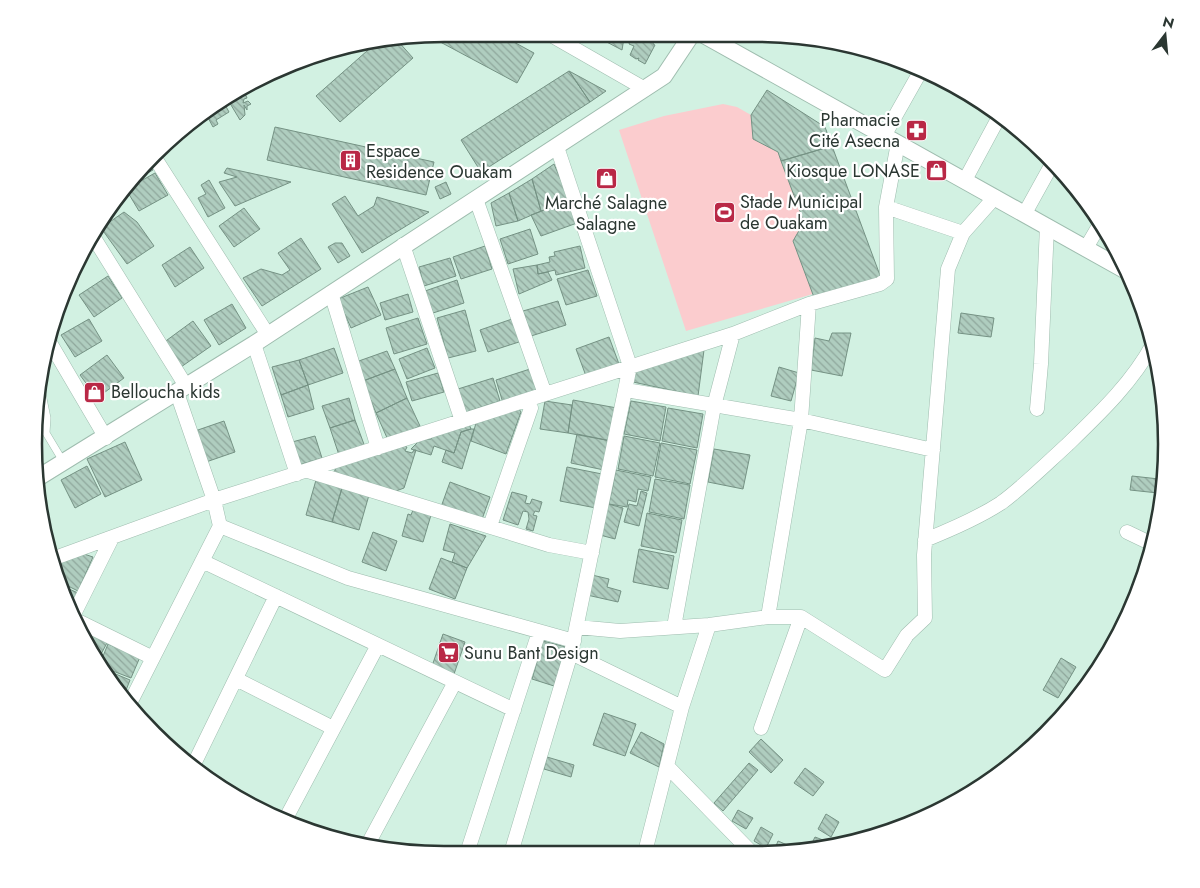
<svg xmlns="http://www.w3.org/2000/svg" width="1200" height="888" font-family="Jost,sans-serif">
<defs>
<pattern id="building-back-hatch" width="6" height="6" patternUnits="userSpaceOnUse" patternTransform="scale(1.25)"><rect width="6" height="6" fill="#afcdbf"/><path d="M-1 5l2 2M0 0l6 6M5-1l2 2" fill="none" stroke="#8fa79c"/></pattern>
</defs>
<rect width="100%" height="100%" fill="#d2f1e2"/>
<path fill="#fbccce" d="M723 104 737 107 751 115 753 139 778 152 804 222 793 241 813 294 686 331 619 130 664 116Z"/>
<path fill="url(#building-back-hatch)" stroke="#759284" d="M444 34H499L534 53 517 83 429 36Z
M601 34H619L624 38 622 50 599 38Z
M632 34 638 37V34H656L653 44 655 45 645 64 638 60 639 58 636 59 630 55 634 46 629 44Z
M397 40 413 58 340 122 316 96 376 43Z
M569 71 590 102 481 172 461 140Z
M569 71 606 91 590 102Z
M767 90 825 127 832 146 781 161 778 152 753 139 751 115Z
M244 91 247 98 244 99 243 103 248 101 251 104 247 106V110L244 105 245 115 240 120 228 100 236 95V92Z
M223 101 229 112 216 120 218 124 213 127 206 114Z
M275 127 434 162 426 195 267 160Z
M832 146 881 278 815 300 793 241 804 222 781 161Z
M148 162 153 170 135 180Z
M554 164 570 201 541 211 532 179Z
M227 168 291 182 235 206 219 182 237 177 224 173Z
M155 173 168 195 139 211 127 191 130 187Z
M532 179 541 211 518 221 509 193Z
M209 180 225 208 208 217 198 198 206 194 201 185Z
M446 182 451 194 440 199 435 187Z
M509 193 518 221 496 226 491 203Z
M345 196 358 216 374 206 377 197 429 212 362 253 332 204Z
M570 201 577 223 541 236 531 215Z
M244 208 260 229 234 247 219 226Z
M124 212 137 222 154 246 127 264 101 228Z
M530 229 538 254 508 264 500 239Z
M301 238 321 269 262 306 243 278 261 269 282 275 290 270 278 253Z
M335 243H342L350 256 338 263 328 247Z
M485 246 492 269 461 279 453 257Z
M580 246 585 268 556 275 555 270 538 274 537 265 550 262 549 257 555 256 554 252Z
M190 247 204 268 175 287 162 265Z
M450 258 456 276 424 286 419 267Z
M537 265 538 274 548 272 552 280 519 294 513 269Z
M588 270 597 296 566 305 557 279Z
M108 276 122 298 94 317 79 295Z
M457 280 464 303 433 313 425 291Z
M368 287 381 315 351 328 338 299Z
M408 294 413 312 385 320 380 303Z
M558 301 566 325 531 336 523 311Z
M232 304 246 328 219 345 204 320Z
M465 310 476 351 448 358 437 318Z
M961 313 994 318 991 337 958 333Z
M418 318 427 344 394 354 386 328Z
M515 318 522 341 488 352 480 330Z
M89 319 102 341 75 357 61 335Z
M193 321 211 346 181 367 163 343Z
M832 333H851L842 376 811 370 815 338 829 341Z
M609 337 619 364 586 376 576 349Z
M334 348 343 373 308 385 299 360Z
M427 348 435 368 407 379 399 359Z
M704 350 698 396 633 382 636 370Z
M387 351 395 369 363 381 356 362Z
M107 355 124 378 97 398 80 375Z
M299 360 308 385 281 395 272 367Z
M779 367 799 373 791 401 771 396Z
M395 369 407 398 376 413 363 381Z
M530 369 537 392 503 403 496 380Z
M438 373 444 392 412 401 406 382Z
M493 378 500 401 466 412 458 389Z
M308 385 314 409 288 417 281 395Z
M349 398 355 420 330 428 322 406Z
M407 398 420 426 388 440 376 413Z
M573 400 617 408 611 441 568 433Z
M545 401 572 405 568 433 540 429Z
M631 401 666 407 660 441 624 434Z
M668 408 703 414 697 448 662 441Z
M519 409 521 412 506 454 471 441 476 423Z
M355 420 365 447 339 455 330 428Z
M224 421 235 452 206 462 195 431Z
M469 424 471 429 461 432 454 453 434 446 431 455 411 449 420 440 431 439 434 435Z
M471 429H474L462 469 442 462 446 450 454 453 461 432Z
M577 434 611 441 604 470 571 463Z
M315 436 322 458 299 465 292 442Z
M624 436 660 443 653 476 618 469Z
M125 442 142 480 105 497 87 459Z
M661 443 697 450 690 484 655 477Z
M401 445 407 447 405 451 412 453 414 450H416L404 488 396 491 334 473 336 467Z
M714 449 750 455 743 489 708 482Z
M87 466 101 494 75 508 61 480Z
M567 467 602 474 596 508 560 501Z
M616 470 651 477 648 491 638 489 636 502 628 500 627 507 609 504Z
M1132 476 1159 479 1158 493 1130 490Z
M655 479 690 485 684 519 649 512Z
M316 480 342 488 332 522 306 515Z
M450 482 490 497 481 522 441 507Z
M342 488 369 495 359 530 332 522Z
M641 491 647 493 639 526 624 522 629 504 637 506Z
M512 492 527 496 525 503 530 504 532 499 542 502 539 512 535 511 533 515 537 516 533 531 526 529 529 519 528 512 523 511 518 525 503 520Z
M608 504 623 508 615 539 600 535Z
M413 510 431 515 423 542 402 536 408 514 411 515Z
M647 513 682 520 676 553 641 546Z
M450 524 486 536 467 568 452 562 455 553 443 550Z
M373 532 397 541 386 571 362 562Z
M639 549 674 556 668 589 633 582Z
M84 554 93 557 78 591 58 581 53 564Z
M441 558 467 568 455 599 429 589Z
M592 575 609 579 607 587 621 591 618 602 587 595Z
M60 585 78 593 72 607Z
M84 629 108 641 99 658Z
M443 634 465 642 453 677 431 669Z
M543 641 566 647 554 686 532 679Z
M108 644 140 657 131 678 105 668 101 661Z
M1061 658 1076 667 1058 698 1043 690Z
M106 670 130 680 123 698 118 694Z
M604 713 636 724 625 756 593 745Z
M641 732 664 744 659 767 630 753Z
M761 739 783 760 771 773 749 752Z
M547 757 574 765 571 777 544 769Z
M749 763 758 770 723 811 714 803Z
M805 768 824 782 813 796 794 783Z
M738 810 753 818 746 829 732 821Z
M826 814 839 822 831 837 818 829Z
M761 827 773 834 766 848 754 841Z
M815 837 823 840 819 848 808 851Z
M778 841 792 847 791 851H774Z"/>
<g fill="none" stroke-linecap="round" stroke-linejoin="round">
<defs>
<path id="service" d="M40 384 47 418 46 433 64 463"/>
<path id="minor" d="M549 34 645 89
M884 136 919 74
M153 155 268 335
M965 180 999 117
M476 199 545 394
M886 207 963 233
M1025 213 1051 166
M94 238 186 386
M403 245 462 421
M1086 248 1100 224
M331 293 378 448
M49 341 106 438
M254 344 297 474
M626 390 801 420 933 450
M1037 409 1041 364 1047 226
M308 471 549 545 592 553
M220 526 348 578 574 641
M490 526 531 408 527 400
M1127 532 1152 544
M925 540C950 530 978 518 1001 503 1024 486 1045 465 1067 445 1099 414 1132 383 1153 344
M52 559 214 500 733 334 809 304 880 284 887 279 886 207 898 143
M202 561 514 710
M75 612 112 538
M768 617 801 420 809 304
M80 622 153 658
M577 627 620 631 709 625 768 617H801L885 670 907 635 925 618 924 555 948 269 963 233 995 197
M674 627 714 406 733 334
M571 653 682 707
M236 679 333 728
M129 705 220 526 214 500 177 393
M761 728 801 617
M193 766 276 596
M668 767 750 851
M238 798 246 802
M285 820 378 645
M368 844 455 682
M645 852 682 707 709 625
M467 853 539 632
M511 853 571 653 630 366 557 147"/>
<path id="tertiary" d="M702 34 1128 272
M36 479 254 344 664 76 692 34"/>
</defs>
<use href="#service" stroke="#9fbdaf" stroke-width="8"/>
<use href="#minor" stroke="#9fbdaf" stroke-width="15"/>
<use href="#tertiary" stroke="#9fbdaf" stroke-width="18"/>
<use href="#service" stroke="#fff" stroke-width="7"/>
<use href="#minor" stroke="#fff" stroke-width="14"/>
<use href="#tertiary" stroke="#fff" stroke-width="16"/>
</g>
<defs>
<symbol id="pharmacy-square" viewBox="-11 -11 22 22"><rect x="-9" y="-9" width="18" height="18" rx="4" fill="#b92846" stroke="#fff"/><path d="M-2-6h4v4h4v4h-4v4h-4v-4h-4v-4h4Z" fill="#fff"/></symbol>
<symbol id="building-square" viewBox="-11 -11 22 22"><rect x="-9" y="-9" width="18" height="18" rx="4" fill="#b92846" stroke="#fff"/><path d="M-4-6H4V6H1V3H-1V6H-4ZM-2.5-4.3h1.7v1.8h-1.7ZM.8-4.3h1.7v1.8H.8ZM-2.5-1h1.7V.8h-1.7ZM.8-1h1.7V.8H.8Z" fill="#fff"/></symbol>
<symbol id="shop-square" viewBox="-11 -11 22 22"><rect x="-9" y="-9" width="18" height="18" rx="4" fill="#b92846" stroke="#fff"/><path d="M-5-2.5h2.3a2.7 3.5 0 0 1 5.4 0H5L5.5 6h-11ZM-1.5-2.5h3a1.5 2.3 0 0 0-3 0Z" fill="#fff"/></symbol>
<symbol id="stadium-square" viewBox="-11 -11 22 22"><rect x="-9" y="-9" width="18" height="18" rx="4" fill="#b92846" stroke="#fff"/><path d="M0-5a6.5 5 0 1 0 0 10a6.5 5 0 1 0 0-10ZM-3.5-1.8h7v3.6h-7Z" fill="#fff"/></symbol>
<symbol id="supermarket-square" viewBox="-11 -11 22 22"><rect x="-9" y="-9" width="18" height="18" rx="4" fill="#b92846" stroke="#fff"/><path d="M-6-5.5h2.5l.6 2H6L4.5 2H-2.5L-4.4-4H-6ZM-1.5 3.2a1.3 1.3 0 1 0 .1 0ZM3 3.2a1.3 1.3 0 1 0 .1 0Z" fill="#fff"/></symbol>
</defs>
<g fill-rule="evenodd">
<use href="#pharmacy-square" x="904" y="118" width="25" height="25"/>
<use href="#building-square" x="338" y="148" width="25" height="25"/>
<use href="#shop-square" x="924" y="158" width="25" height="25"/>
<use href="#shop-square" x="594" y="166" width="25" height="25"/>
<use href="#stadium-square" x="712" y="200" width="25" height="25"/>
<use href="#shop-square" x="82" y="380" width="25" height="25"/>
<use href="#supermarket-square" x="436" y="640" width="25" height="25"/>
</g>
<g text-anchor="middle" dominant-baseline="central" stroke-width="4.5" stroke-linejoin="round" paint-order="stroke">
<g font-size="18" fill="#2b3732" stroke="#fff" text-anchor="start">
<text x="900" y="120" text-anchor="end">Pharmacie<tspan x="900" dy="21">Cité Asecna</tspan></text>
<text x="366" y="151">Espace<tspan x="366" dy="21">Residence Ouakam</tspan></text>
<text x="920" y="171" text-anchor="end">Kiosque LONASE</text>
<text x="740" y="202">Stade Municipal<tspan x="740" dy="21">de Ouakam</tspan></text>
<text x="606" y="203" text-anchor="middle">Marché Salagne<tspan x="606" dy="21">Salagne</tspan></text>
<text x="111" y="392">Belloucha kids</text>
<text x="464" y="653">Sunu Bant Design</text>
</g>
</g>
<path d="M0 0H1200V888H0ZM444 42H756A402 402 0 0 1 1158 444V444A402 402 0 0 1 756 846H444A402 402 0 0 1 42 444V444A402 402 0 0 1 444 42Z" fill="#fff" fill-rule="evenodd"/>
<path fill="none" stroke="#2b3732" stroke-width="2.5" d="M444 42H756A402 402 0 0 1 1158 444V444A402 402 0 0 1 756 846H444A402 402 0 0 1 42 444V444A402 402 0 0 1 444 42Z"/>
<g transform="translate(1165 35) rotate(16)" stroke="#ffffff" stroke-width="4" paint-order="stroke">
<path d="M0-4L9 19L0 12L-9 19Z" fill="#2b3732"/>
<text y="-8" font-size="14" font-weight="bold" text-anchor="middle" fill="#2b3732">N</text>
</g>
</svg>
